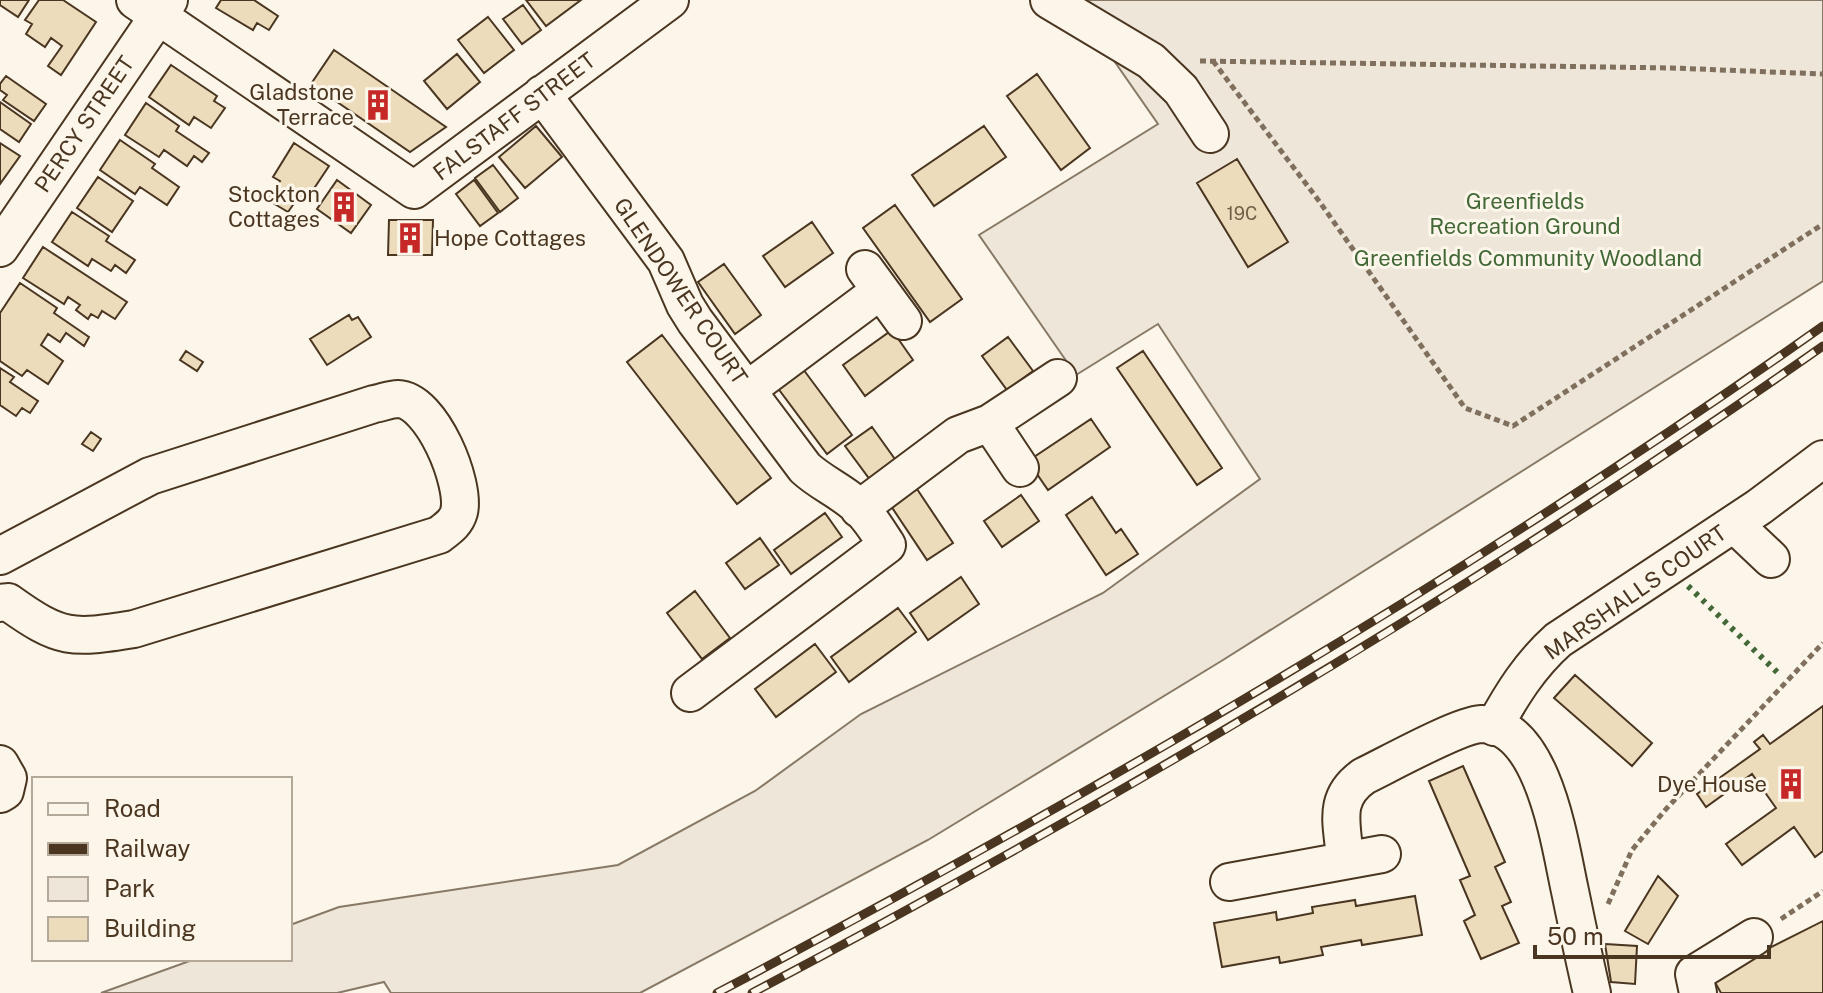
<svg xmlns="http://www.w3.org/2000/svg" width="1823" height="993" font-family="'Public Sans',sans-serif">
<rect width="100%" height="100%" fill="#fbf6e9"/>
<path fill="#ede6d9" stroke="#887966" stroke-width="2" d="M1033 0H1823V281L1223 660 928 840 640 993H391L384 982 337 993H101L195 959H290V925L339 907 618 865 755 791 861 714 1103 593 1260 479 1158 324 1076 375 979 235 1158 124 1103 45Z"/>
<path fill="#ecdcbc" stroke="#4a3520" stroke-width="2" d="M0 0H29L18 17 0 5Z
M39 0H63L96 22 61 75 48 66 62 46 51 38 45 47 26 34 32 24 25 20Z
M221 0H254L278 16 269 30 257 23 253 30 216 8Z
M526 0H581L546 26Z
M523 5 541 30 522 44 503 19Z
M488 17 514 50 484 73 458 40Z
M334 50 446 127 410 152 311 84Z
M457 54 480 82 447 109 424 81Z
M171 65 217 96 214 101 225 108 211 128 194 117 189 125 149 97Z
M1037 74 1090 148 1061 170 1007 96Z
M6 76 46 104 34 121 3 100 7 95 0 90V84Z
M0 102 31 124 19 142 0 129Z
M146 103 179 126 176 131 209 153 202 162 194 156 187 166 164 150 159 157 125 135Z
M536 126 562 157 525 188 499 157Z
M984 126 1006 157 934 206 912 175Z
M120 140 155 164 152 168 179 187 167 205 140 187 135 194 100 170Z
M0 143 20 156 0 184Z
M294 143 329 166 307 199 300 195 288 212 268 200 280 181 273 177Z
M1237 159 1288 242 1248 267 1197 183Z
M493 165 518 198 500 212 475 178Z
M98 177 133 201 112 232 77 208Z
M337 180 371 205 351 233 317 209Z
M474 180 498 213 480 226 456 194Z
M895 205 962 299 930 322 863 228Z
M72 212 109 236 106 241 135 260 126 273 115 265 111 271 92 259 88 266 52 242Z
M389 220H433L432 255H388Z
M812 222 833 253 785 287 763 256Z
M43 247 127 302 115 319 102 311 98 318 91 314 88 319 76 310 80 305 68 297 64 304 23 278Z
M724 264 761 315 735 334 698 282Z
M20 283 57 308 54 313 89 337 84 346 66 333 60 342 48 334 41 345 63 361 48 384 27 370 22 376 0 361V313Z
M349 315 352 320 358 317 371 337 327 365 310 339Z
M892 330 913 360 865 396 843 365Z
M662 335 771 478 737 504 627 362Z
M1008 337 1033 371 1007 390 982 356Z
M186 351 203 362 197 371 180 360Z
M1143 351 1222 468 1197 485 1117 368Z
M0 368 14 377 10 382 38 401 30 413 22 408 16 416 0 405Z
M803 369 852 435 827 454 777 387Z
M1091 419 1110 447 1048 490 1028 461Z
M872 427 897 462 871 481 845 446Z
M91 432 101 439 93 451 82 444Z
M917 489 953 543 927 560 891 506Z
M1021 495 1039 521 1002 547 984 521Z
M1092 497 1116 533 1121 529 1138 554 1106 575 1066 515Z
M825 513 842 537 791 574 774 550Z
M760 538 779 565 745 589 726 563Z
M961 577 979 604 928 640 910 613Z
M695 591 730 638 702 659 667 613Z
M898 608 916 632 849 682 831 657Z
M815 644 836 672 776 717 755 689Z
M1575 675 1652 743 1632 766 1554 698Z
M1823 706V851L1815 857 1794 827 1742 865 1726 844 1776 808 1752 774 1706 807 1697 794 1760 749 1754 742 1763 735 1770 744Z
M1463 766 1505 862 1495 867 1511 902 1502 906 1519 943 1481 959 1464 921 1475 915 1460 880 1470 876 1429 781Z
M1658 876 1678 896 1648 944 1625 931Z
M1415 896 1422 935 1362 945 1361 940 1321 947 1323 955 1280 963 1279 957 1222 967 1214 923 1276 912 1277 920 1313 913 1312 907 1355 900 1356 906Z
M1823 921V993H1721L1712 977Z
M1605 944 1637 946 1635 984 1611 982Z"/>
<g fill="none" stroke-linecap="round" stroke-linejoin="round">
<defs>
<path id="minor" d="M135 0 414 190 670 0
M1049 0 1151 61 1181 90 1210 134
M542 94 666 261 685 305 695 321 805 468C820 482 839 490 854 503 868 514 877 530 887 545L690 693
M0 248 169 0
M865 269 903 321
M747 390 880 291
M990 423 1020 468
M859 509 958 435 990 423 1058 378
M1734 524 1771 559
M0 556 150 476 374 404C381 403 390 399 398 399 432 400 466 484 459 512 456 523 448 528 439 535L134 629C71 639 61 640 8 602L0 603
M1494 727C1512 694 1530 665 1558 640L1759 507 1823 459
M0 764 8 778 5 791 0 794
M1345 860C1343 825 1331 799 1364 776 1387 765 1459 725 1481 724 1544 723 1560 846 1570 891 1577 925 1584 959 1592 993
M1229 882 1382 854
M1698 993 1694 974 1754 937"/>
</defs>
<use href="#minor" stroke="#4a3520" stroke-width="40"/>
<path stroke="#7f6f5c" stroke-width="5" stroke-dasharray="6 4" stroke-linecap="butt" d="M1200 61 1672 68 1823 74
M1213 61 1319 201 1465 408 1513 426 1823 224
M1608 904 1632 850 1666 809 1823 643
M1781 919 1823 891"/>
<use href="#minor" stroke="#fbf6e9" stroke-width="36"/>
<defs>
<path id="rail" d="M717 993C1099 791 1470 575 1823 326
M752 993C1121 798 1481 586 1823 346"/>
</defs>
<use href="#rail" stroke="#4a3520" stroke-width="9"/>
<use href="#rail" stroke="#fbf6e9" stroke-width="6" stroke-dasharray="18" stroke-linecap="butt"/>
<path stroke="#436837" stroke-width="6" stroke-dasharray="4 6" stroke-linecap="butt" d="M1688 586 1780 675"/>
</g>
<defs>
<symbol id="building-bare" viewBox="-9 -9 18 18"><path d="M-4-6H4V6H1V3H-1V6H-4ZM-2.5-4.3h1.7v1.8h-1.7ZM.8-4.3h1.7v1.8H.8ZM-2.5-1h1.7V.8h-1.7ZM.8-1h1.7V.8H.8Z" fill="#c62828" stroke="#fbf6e9" stroke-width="2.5" paint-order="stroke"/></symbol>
</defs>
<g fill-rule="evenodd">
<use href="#building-bare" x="356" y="83" width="44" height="44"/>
<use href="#building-bare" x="322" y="185" width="44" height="44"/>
<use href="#building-bare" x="388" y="216" width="44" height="44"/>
<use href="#building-bare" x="1769" y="762" width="44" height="44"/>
</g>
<g text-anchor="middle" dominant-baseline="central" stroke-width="6" stroke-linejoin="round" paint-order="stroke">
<g font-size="18" fill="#725f47">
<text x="1242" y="213">19C</text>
</g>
<g font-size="22" fill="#4a3520" stroke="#fbf6e9" text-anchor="end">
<text x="354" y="92">Gladstone<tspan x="354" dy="25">Terrace</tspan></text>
<text x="320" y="194">Stockton<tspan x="320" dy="25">Cottages</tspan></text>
<text x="434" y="238" text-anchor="start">Hope Cottages</text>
<text x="1767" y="784">Dye House</text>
</g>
<g font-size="22" fill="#4a3520" stroke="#fbf6e9">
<text transform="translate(514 116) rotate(-37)">FALSTAFF STREET</text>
<text transform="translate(84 124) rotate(-56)">PERCY STREET</text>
<text transform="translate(681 291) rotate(56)">GLENDOWER COURT</text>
<text transform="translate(1635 592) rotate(-35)">MARSHALLS COURT</text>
</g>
<g font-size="22" fill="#436837" stroke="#fbf6e9">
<text x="1525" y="201">Greenfields<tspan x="1525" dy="25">Recreation Ground</tspan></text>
<text x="1528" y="258">Greenfields Community Woodland</text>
</g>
</g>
<rect x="32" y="777" width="260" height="184" fill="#fbf6e9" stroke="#b4a999" stroke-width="2"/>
<rect x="48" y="803" width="40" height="12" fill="#fbf6e9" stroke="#b4a999" stroke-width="2"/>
<text x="104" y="817" font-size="24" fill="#4a3520">Road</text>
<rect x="48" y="843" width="40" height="12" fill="#4a3520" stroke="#b4a999" stroke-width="2"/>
<text x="104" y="857" font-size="24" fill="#4a3520">Railway</text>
<rect x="48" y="877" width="40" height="24" fill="#ede6d9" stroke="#b4a999" stroke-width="2"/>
<text x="104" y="897" font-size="24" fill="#4a3520">Park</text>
<rect x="48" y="917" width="40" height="24" fill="#ecdcbc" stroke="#b4a999" stroke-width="2"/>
<text x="104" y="937" font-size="24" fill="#4a3520">Building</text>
<path d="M1535 945v12h234v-12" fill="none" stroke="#4a3520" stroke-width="4"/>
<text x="1547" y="945" font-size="24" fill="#4a3520" stroke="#fbf6e9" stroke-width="6" paint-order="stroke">50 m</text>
</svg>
